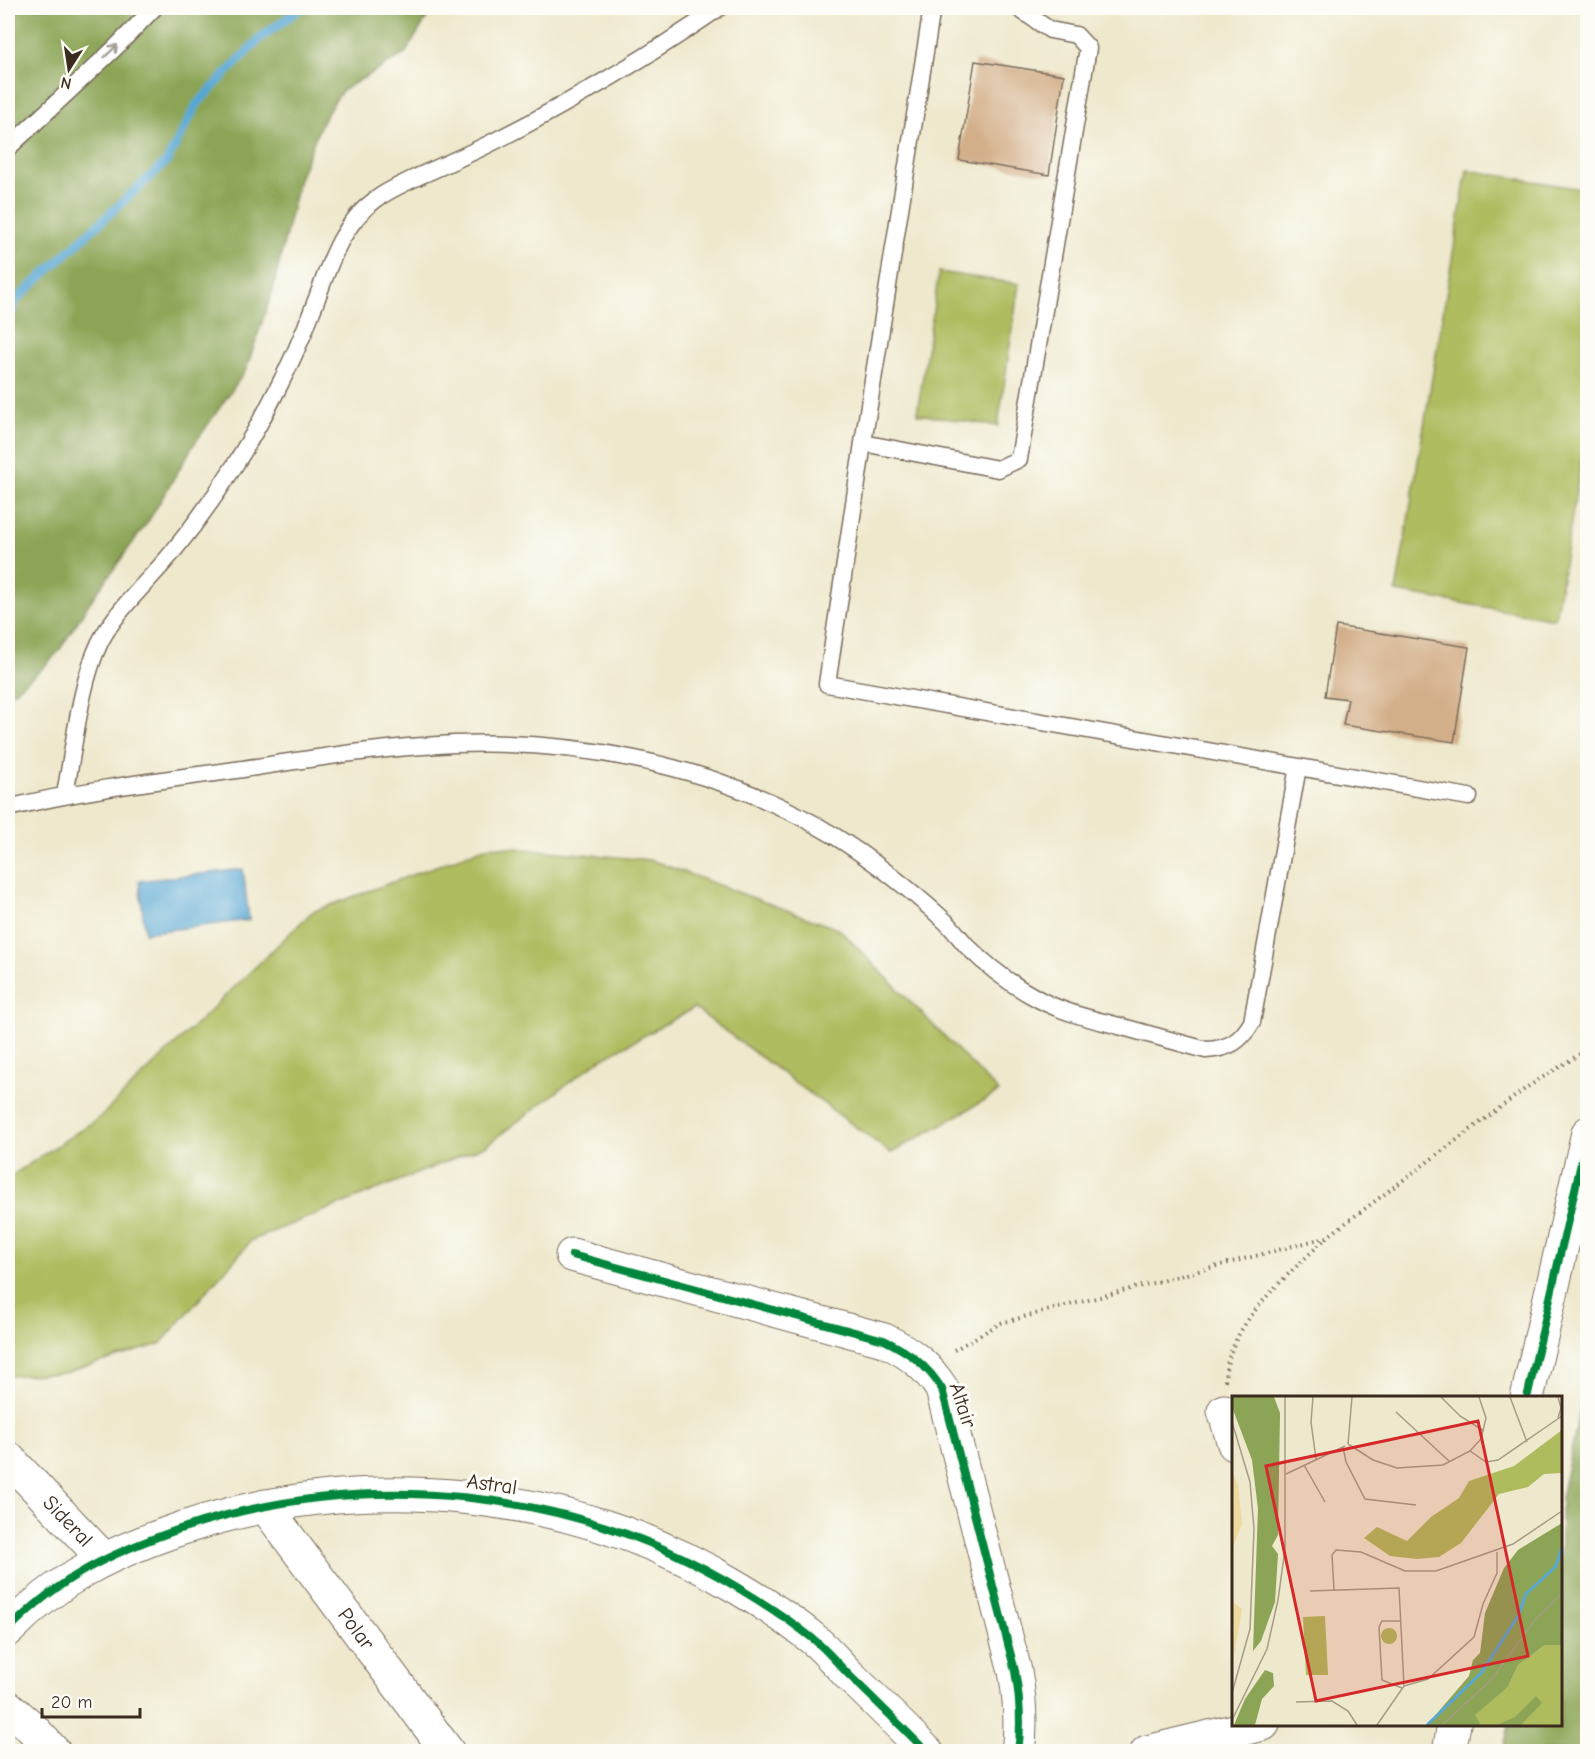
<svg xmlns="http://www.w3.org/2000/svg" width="1595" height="1759" font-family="'Comic Neue',sans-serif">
<rect width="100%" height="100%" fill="#fdfcf7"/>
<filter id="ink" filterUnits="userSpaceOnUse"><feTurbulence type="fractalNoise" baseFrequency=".0167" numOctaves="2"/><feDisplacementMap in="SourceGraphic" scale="12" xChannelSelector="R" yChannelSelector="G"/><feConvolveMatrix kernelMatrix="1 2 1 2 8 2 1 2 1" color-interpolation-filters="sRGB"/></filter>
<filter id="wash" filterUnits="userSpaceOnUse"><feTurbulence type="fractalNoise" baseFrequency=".008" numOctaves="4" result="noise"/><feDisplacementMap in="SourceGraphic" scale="24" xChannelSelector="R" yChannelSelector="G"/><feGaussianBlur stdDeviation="1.35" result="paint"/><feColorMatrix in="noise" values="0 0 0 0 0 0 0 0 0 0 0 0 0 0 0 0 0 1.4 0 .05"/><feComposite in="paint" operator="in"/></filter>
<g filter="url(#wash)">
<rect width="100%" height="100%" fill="#eee8cc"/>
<path fill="#afbc5e" stroke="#75733e" stroke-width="1.5" d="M1467 170 1587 190V426L1555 619 1396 592Z
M939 272 1019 284 998 426 917 414Z
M490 846 651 860 840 930 999 1092 891 1153 694 1008 598 1061 485 1146 252 1240 160 1344 65 1373 8 1376V1178L99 1118 312 912Z"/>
<path fill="#8ba455" stroke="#63673a" stroke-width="1.5" d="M8 8H433L405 54 343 90 334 102 320 126 299 179 273 290 246 370 193 446 149 520 90 602 59 651 42 669 8 696Z
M1587 1378V1751H1503L1509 1725 1560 1724 1561 1497Z"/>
<path fill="#59a7d3" stroke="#4a6878" stroke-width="1.5" d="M243 869 249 920 145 933 139 881Z"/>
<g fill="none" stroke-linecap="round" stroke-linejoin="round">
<path stroke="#59a7d3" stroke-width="9" d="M8 321 16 300 167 161 197 104 260 38 301 8"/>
</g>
<g id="blocks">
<path fill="#d3af89" d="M975 61 1064 75 1049 175 959 160Z
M1336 626 1469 647 1454 742 1343 725 1348 699 1325 696Z"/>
</g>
</g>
<g filter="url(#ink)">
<use href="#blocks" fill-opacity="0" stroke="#7a6c5b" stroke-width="1.5"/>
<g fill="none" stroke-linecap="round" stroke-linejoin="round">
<defs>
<path id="lane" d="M932 8 863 443 827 684 1469 797
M8 148 115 48 154 8
M863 443 998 469 1019 459 1088 48 1076 35 1050 30 1018 8
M65 794C74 748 80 683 100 642 116 610 149 581 171 554 212 504 248 448 277 390 290 365 302 338 312 311 328 271 338 227 375 200 388 190 403 184 417 177 442 166 467 155 491 143 570 103 646 58 719 8
M8 808C85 789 164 780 243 769 303 760 363 750 423 746 562 735 713 762 833 835 873 860 911 890 946 922 953 929 960 938 967 946 988 967 1013 986 1040 1000 1065 1013 1092 1019 1119 1026 1148 1034 1177 1042 1206 1050 1229 1049 1241 1041 1252 1022L1298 767"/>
<g id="street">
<path d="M572 1255 884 1340C909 1352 927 1365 942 1389L1015 1671C1020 1699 1022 1724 1018 1752"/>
<path d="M1527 1398 1588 1133"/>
<path d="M1224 1411 1234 1444"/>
<path id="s1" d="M8 1458 104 1559"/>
<path id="s2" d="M265 1506 448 1752"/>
<path d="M8 1630C60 1577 110 1553 180 1529 363 1467 574 1487 740 1589 765 1604 790 1620 812 1638 826 1649 837 1663 849 1675 875 1700 901 1726 927 1752"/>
<path d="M8 1707 28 1724 54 1752"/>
<path d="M1147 1752 1263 1724"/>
<path d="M1449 1752 1454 1724"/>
</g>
</defs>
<use href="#lane" stroke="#7a6c5b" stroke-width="19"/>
<use href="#street" stroke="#7a6c5b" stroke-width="35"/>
<path stroke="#7a6c5b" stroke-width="4" stroke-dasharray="1.5 4.5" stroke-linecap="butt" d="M954 1350 1001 1323 1327 1237 1529 1086 1588 1049
M1225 1381C1227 1323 1287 1277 1325 1239"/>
<use href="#lane" stroke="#fff" stroke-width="16"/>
<use href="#street" stroke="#fff" stroke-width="33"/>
<defs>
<path id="cycleway" d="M572 1255 884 1340C909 1352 927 1365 942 1389L1015 1671C1020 1699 1022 1724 1018 1752
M1527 1398 1588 1133
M8 1630C60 1577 110 1553 180 1529 363 1467 574 1487 740 1589 765 1604 790 1620 812 1638 826 1649 837 1663 849 1675 875 1700 901 1726 927 1752"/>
</defs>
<use href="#cycleway" stroke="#fdfcf7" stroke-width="11"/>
<use href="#cycleway" stroke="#00873e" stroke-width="8"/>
</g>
<defs><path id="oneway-shaft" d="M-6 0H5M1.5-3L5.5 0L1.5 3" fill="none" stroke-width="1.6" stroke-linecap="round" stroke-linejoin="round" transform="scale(1.5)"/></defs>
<use stroke="#a79f9a" href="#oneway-shaft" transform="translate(111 51) rotate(-44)"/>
</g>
<g text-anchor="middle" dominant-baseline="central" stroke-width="6" stroke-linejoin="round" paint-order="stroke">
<g font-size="21" fill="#3b2a1e" stroke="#fdfcf7">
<text transform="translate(963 1405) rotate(72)">Altair</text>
<text transform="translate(492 1484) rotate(8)">Astral</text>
<text stroke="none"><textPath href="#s1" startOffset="87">Sideral</textPath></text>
<text stroke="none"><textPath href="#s2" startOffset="153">Polar</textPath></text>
</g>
</g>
<g transform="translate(1232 1396)">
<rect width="330" height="330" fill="#eee8cc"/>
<path d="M330 34V77L312 78 296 91 267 98 229 147 207 161 185 163 158 160 132 142 145 131 175 145 199 121 227 102 237 85 282 70ZM93 220 96 279H74L71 221ZM149 240a8 8 0 1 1 16 0a8 8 0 1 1-16 0ZM313 249H330V329H249L242 319 276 291 286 269Z" fill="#afbc5e"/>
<path d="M0 1H42L48 17 46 139 40 150 46 158 43 206 29 245 21 255 26 113 20 64 0 11ZM330 127V249H313L286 269 276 291 243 319 249 329H195L237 280 241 264 248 257 253 217 272 172 286 154ZM33 274 41 277 42 290 30 303 23 329H2L13 303ZM304 300 310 307 289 329H265L283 321Z" fill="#8ba455"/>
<path d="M0 75 6 89 10 128 0 153ZM0 205 10 213 0 271Z" fill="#eeda9e"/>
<path fill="none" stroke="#59a7d3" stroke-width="3" d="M195 329 249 277 286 220 294 198 324 170 330 151"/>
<path fill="none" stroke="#a69c86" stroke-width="1.5" d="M81 1 79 26 84 63M209 1 228 20 252 35M278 1 295 46M164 16 218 66M326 22 329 12 326 1M0 26 18 86 22 133 18 233 0 297M116 48 141 64 165 72 211 69 238 55 249 43 254 22 247 1M116 48 120 1M111 51 114 66 133 103 184 109M238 55 254 66 266 64 330 20M72 69 93 106M54 78 113 50M102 194 100 159 104 154 129 156 173 175H204L281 148 330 115M78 195 167 192 172 290M169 225H150L147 231 150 284 170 292M64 306 100 305 116 315 125 329M0 324 35 253 46 204 53 153V1M145 329 172 290 196 283 242 241 251 208 265 177V156M210 329 260 283 302 225 330 197"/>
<path fill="#d62828" fill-opacity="0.15" stroke="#d62828" stroke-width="3" d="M246 25 296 260 84 305 34 70Z"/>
<rect width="330" height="330" fill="none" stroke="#3b2a1e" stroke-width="3"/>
</g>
<rect width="1595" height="1759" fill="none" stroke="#fdfcf7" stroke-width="30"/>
<g transform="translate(69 69) rotate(192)" stroke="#fdfcf7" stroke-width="4.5" paint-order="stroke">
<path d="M0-4.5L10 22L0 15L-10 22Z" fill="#3b2a1e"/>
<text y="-9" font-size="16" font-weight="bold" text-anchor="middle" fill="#3b2a1e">N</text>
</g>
<path d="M42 1708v9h98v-9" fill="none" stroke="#3b2a1e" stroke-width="3"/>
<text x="51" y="1708" font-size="18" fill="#3b2a1e" stroke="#fdfcf7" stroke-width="4.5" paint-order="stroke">20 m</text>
</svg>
